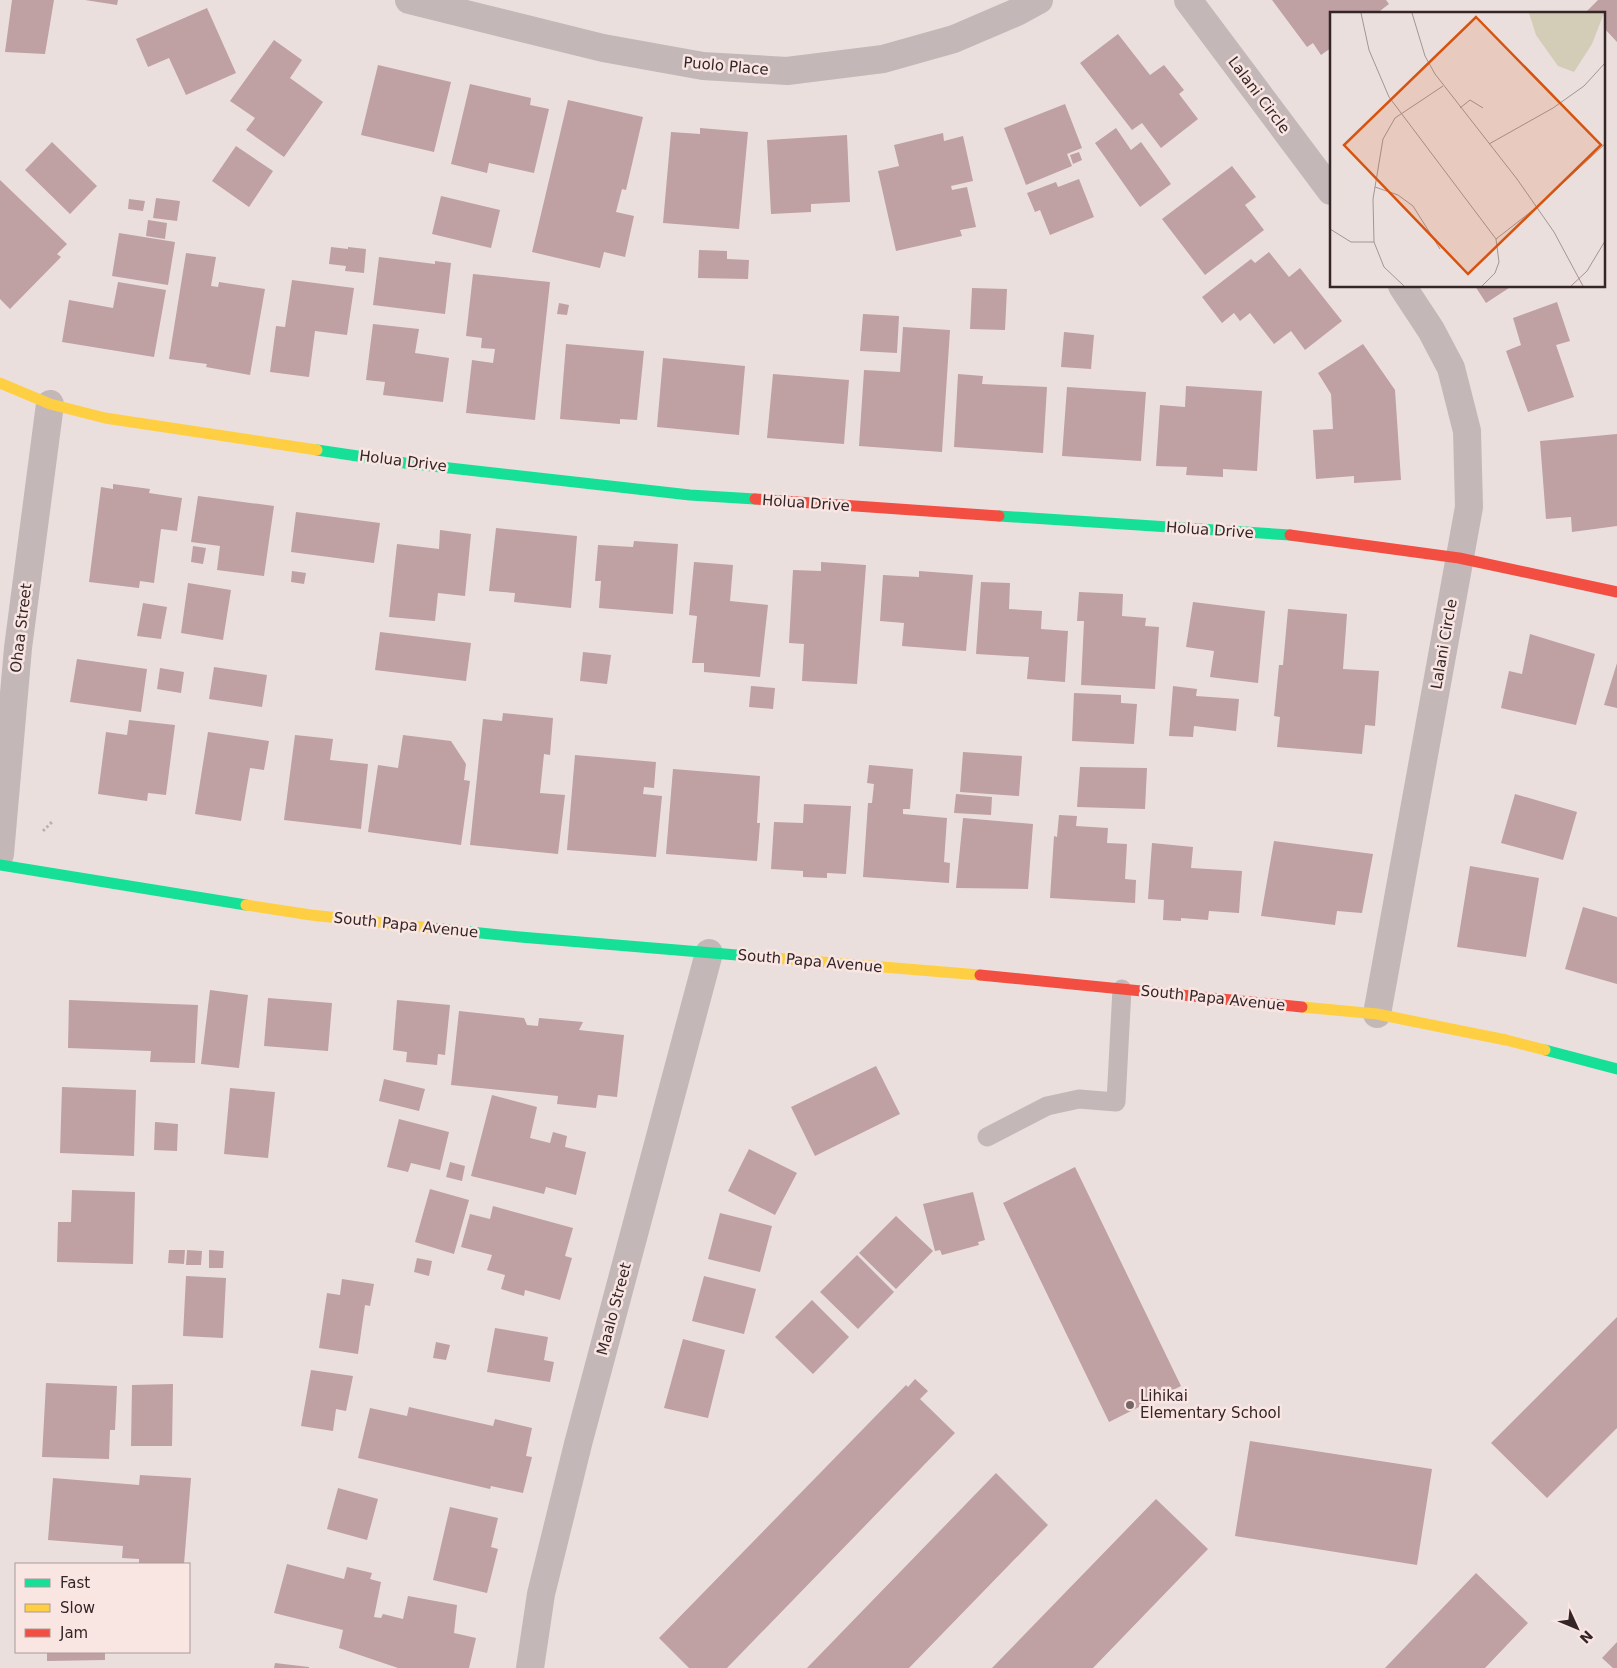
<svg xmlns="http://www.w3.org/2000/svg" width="1617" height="1668" font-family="'DejaVu Sans',sans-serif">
<rect width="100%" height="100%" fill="#ebdfdd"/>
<path fill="#bfa0a3" d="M12 0H54L45 54 5 52Z
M85 0H118L117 5Z
M1272 0H1386L1389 4 1376 14H1331V48L1321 55 1313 43 1307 47Z
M1598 0H1617V42L1603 27V14H1590L1587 11Z
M207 8 236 73 186 95 169 58 148 67 136 39Z
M1118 34 1150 75 1164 65 1184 90 1179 94 1198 119 1161 148 1142 123 1132 130 1080 63Z
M274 40 302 60 290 78 323 102 284 157 246 130 255 118 230 101Z
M378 65 451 82 434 152 361 135Z
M470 84 531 98 530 105 549 109 534 173 489 163 487 173 451 164Z
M568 100 643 117 626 190 622 189 616 212 634 216 625 257 604 252 600 268 532 252Z
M1065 104 1082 148 1067 154 1072 166 1026 185 1004 128Z
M700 128 748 132 739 229 663 223 671 132 700 134Z
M1116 128 1131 150 1141 142 1171 184 1140 207 1095 143Z
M943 133 944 141 963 136 973 181 951 186 952 190 967 187 976 227 960 230 962 236 896 251 878 171 899 166 894 145Z
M847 135 850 202 811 204V212L771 214 767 140Z
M52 142 97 186 70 214 25 170Z
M236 146 273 171 249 207 212 181Z
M1079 152 1082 160 1073 164 1070 155Z
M1232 166 1256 197 1245 205 1264 230 1205 275 1162 219Z
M1079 179 1094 217 1050 235 1040 210 1035 212 1027 193 1056 182 1058 187Z
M0 180 67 244 57 254 61 257 10 309 0 299Z
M441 196 500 210 491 248 432 234Z
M156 198 180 201 177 221 153 218Z
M129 199 145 201 143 211 128 209Z
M148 220 167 223 165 239 146 236Z
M119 233 175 242 168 285 112 276Z
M331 247 348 249V247L366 249 364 273 345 271 346 266 329 264Z
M699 250 727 251V259L749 260 748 279 698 278Z
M1269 252 1289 277 1300 268 1342 321 1305 350 1291 331 1274 344 1250 313 1240 321 1234 313 1222 323 1202 297 1251 259 1255 263Z
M186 253 216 257 211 286 218 287 219 282 265 289 250 375 206 367 207 364 169 359Z
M379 257 435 264V261L451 263 445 314 373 305Z
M473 274 550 282 535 420 466 413 472 360 493 363 495 349 481 348 482 338 466 336Z
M292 280 354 288 347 335 315 331 309 377 270 372 276 326 285 327Z
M118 282 166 290 154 357 62 342 69 300 113 308Z
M1475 286H1512L1486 303Z
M972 288 1007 289 1005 330 970 329Z
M1557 302 1570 341 1556 345 1574 397 1528 412 1506 351 1521 345 1513 318Z
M559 303 569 305 567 315 557 314Z
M863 314 899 316 897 353 860 351Z
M373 324 419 329 415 353 449 358 443 402 383 395 385 382 366 380Z
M903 327 950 330 942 452 859 446 864 370 900 372Z
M1064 332 1094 335 1091 369 1061 367Z
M566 344 644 351 637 420 620 419V424L560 419Z
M1363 344 1395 390 1401 480 1354 483V476L1316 479 1313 430 1333 429 1331 394 1318 373Z
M663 358 745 366 739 435 657 427Z
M773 374 849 380 844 444 767 438Z
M958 374 983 376 982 384 1047 387 1043 453 954 447Z
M1186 386 1262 391 1257 471 1223 469V477L1186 475 1187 467 1156 466 1160 405 1185 407Z
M1067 387 1146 392 1141 461 1062 456Z
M1617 434V526L1572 532 1571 517 1546 519 1540 441Z
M113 484 150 489 149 493 182 498 177 531 161 529 154 583 140 581 139 588 89 582 101 487 113 489Z
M198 496 274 506 264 576 217 570 220 546 191 542Z
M296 512 380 523 374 563 291 552Z
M496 528 577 536 571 608 514 602 515 593 489 591Z
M440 530 471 534 465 596 438 593 435 621 389 617 397 544 439 549Z
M634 541 678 544 673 614 599 608 601 581H595L598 545 633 547Z
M193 546 206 548 203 564 191 562Z
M694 562 733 565 730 601 768 605 760 677 704 672V663H692L697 616 689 615Z
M821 562 866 565 857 684 802 681 804 644 789 643 793 570 821 571Z
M292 571 306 573 304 584 291 582Z
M919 571 973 575 966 651 902 646 904 623 880 621 883 575 919 577Z
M981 582 1010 583 1009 609 1042 611 1041 629 1068 631 1065 682 1027 679 1029 657 976 654Z
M188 583 231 590 223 640 181 633Z
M1079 592 1123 594 1122 616 1146 618 1145 626 1159 627 1155 689 1081 685 1084 621H1077Z
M1193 602 1265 611 1258 683 1210 677 1214 651 1186 647Z
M143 603 167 607 161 639 137 636Z
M1288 609 1347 614 1343 669 1379 671 1375 726 1365 725 1362 754 1277 747 1280 717 1274 716 1279 665H1283Z
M380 632 471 643 466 681 375 670Z
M1530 634 1595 654 1576 725 1501 708 1509 671 1522 674Z
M583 652 611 655 607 684 580 681Z
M77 659 147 669 141 712 70 702Z
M1617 663V708L1604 705Z
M214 667 267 675 262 707 209 699Z
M160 668 184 672 181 693 157 689Z
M751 686 775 688 773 709 749 707Z
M1173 686 1197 689 1196 696 1239 699 1236 731 1194 726 1193 737 1169 736Z
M1074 693 1121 695V703L1137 704 1134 744 1072 741Z
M503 713 553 718 550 755 544 754 540 793 565 795 558 854 470 845 483 719 502 721Z
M129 720 175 725 166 795 148 793 147 801 98 794 106 732 127 735Z
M208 732 269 741 264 770 250 768 241 821 195 814Z
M295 735 333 739 330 760 368 764 361 829 284 820Z
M403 735 451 741 466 764 464 780 470 781 461 845 368 832 378 765 398 768Z
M963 752 1022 756 1019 796 960 792Z
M575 755 656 762 654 788 644 787 643 794 662 796 656 857 567 850Z
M869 765 913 769 910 809H903V814L947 818 944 862 950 863 949 883 863 877 868 803H872L874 784 867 783Z
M1080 767 1147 768 1145 809 1077 807Z
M673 769 760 776 757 823H760L757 861 666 854Z
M956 794 992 797 991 815 954 813Z
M1515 794 1577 812 1563 860 1501 843Z
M804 804 851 806 846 874 827 873V878L803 877V871L771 869 774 822 803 823Z
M1059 815 1077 816 1076 826 1108 828 1107 843 1127 844 1125 879 1136 880 1135 903 1050 898 1054 836 1057 837Z
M963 818 1033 824 1028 889 956 888Z
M1274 841 1373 854 1362 913 1337 911 1335 925 1261 916Z
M1152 843 1193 847 1191 868 1242 871 1239 913 1209 911 1208 920 1181 918V921L1163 920 1164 900 1148 899Z
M1470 866 1539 878 1526 957 1457 947Z
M1583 907 1617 917V984L1565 969Z
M210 990 248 995 239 1068 201 1064Z
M268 998 332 1003 328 1051 264 1046Z
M69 1000 198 1005 195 1063 150 1062 151 1051 68 1048Z
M397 1000 450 1005 445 1055 438 1054 437 1065 406 1062 407 1052 393 1050Z
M459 1011 524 1018 527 1025 538 1026 539 1018 583 1022 579 1030 624 1035 617 1097 598 1095 596 1108 557 1104 558 1096 451 1085Z
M876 1066 900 1114 815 1156 791 1107Z
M384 1079 425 1089 419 1111 379 1101Z
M62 1087 136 1090 134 1156 60 1153Z
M230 1088 275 1092 268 1158 224 1154Z
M492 1095 537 1107 530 1138 550 1143 553 1132 567 1136 565 1147 586 1152 576 1195 546 1187 544 1194 471 1176Z
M399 1119 449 1132 440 1170 411 1163 408 1172 387 1167Z
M155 1122 178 1124 177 1151 154 1150Z
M749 1149 797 1173 775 1215 728 1191Z
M450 1162 465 1166 462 1181 446 1177Z
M1075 1167 1181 1386 1109 1422 1003 1203Z
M430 1189 469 1200 454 1254 415 1242Z
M72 1190 135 1192 133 1264 57 1262 58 1222H71Z
M973 1192 985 1240 978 1242 979 1245 942 1255 940 1250 935 1251 923 1204Z
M493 1206 573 1228 565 1256 572 1258 560 1300 525 1290 524 1296 501 1289 505 1275 487 1270 492 1255 461 1247 470 1214 490 1219Z
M720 1213 772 1226 760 1272 708 1259Z
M896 1216 933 1251 896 1289 859 1253Z
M169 1250H185L184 1264 168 1263Z
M187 1250 202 1251 201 1265H186Z
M209 1250 224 1251 223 1268H209Z
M857 1255 894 1292 858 1329 820 1292Z
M417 1258 432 1261 429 1276 414 1272Z
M186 1276 226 1278 223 1338 183 1336Z
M704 1276 756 1289 744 1334 692 1321Z
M342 1279 374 1284 370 1306 365 1305 358 1354 319 1348 327 1293 340 1295Z
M812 1300 849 1337 813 1374 775 1337Z
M1617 1317V1428L1547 1498 1491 1443Z
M495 1328 548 1337 544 1360 554 1362 550 1382 487 1372Z
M683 1339 725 1350 708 1418 664 1408Z
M436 1342 450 1345 446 1360 433 1358Z
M311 1370 353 1376 346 1411 336 1409 333 1431 301 1426Z
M915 1379 928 1391 920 1399 955 1433 727 1668H689L659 1638 906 1385 908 1387Z
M46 1383 117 1386 115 1430H110L109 1459 42 1457Z
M173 1384 172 1446H131L132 1385Z
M409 1407 493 1426 495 1419 532 1428 526 1456 532 1457 523 1493 491 1486 490 1489 358 1458 370 1408 407 1416Z
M1250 1441 1432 1469 1417 1565 1235 1536Z
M996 1473 1048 1525 909 1668H807Z
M140 1475 191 1478 184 1564H139V1559L122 1558 123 1546 48 1540 53 1478 139 1485Z
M338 1488 378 1499 367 1540 327 1529Z
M1156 1499 1208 1549 1093 1668H992Z
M450 1507 498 1518 491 1547 498 1549 487 1593 433 1580Z
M287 1564 344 1579 347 1567 372 1573 370 1579 381 1582 374 1617 381 1618 383 1614 403 1619 408 1596 457 1605 454 1633 476 1638 469 1668H398L339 1648 343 1630 274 1613Z
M1476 1573 1528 1623 1485 1668H1385Z
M1617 1642V1668H1613L1602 1658Z
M47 1652H105V1660L47 1661Z
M275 1663 309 1667V1668H274Z"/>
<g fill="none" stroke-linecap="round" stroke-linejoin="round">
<path stroke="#bcb0af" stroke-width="3" stroke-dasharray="2.5 2.5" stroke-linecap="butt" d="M43 831 53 821"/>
<path stroke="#c3b7b7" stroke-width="19" d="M987 1137 1047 1106 1079 1099 1116 1102 1122 989"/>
<path stroke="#c3b7b7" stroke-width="28" d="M409 0 603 48 703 66 787 71 883 59 954 39 1017 12 1039 0
M1188 0 1331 191
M0 854 18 648 50 404
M1377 1014 1469 507 1467 431 1451 368 1431 330 1402 286
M530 1668 541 1594 578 1444 709 953"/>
<path stroke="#16e098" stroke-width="11" d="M317 450 405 463 690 495 755 499
M999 516 1290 535
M0 865 246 905
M432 928 520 937 761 957
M1545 1050 1617 1069"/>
<path stroke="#ffcf43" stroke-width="11" d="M0 383 50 404 105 418 317 450
M246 905 311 915 432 928
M761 957 980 975
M1302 1007 1377 1014 1506 1040 1545 1050"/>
<path stroke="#f24e42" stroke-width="11" d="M755 499 999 516
M1290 535 1459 558 1617 592
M980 975 1302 1007"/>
</g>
<circle fill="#746667" stroke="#f9e6e3" stroke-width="2" cx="1130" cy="1405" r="5"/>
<g text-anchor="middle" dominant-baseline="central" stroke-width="5" stroke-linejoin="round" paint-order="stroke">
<g font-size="15" fill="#342527" stroke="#f9e6e3">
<text transform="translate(726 66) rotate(5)">Puolo Place</text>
<text transform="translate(1259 95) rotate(53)">Lalani Circle</text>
<text transform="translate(403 461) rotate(7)">Holua Drive</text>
<text transform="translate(806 503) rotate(4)">Holua Drive</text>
<text transform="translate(1210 530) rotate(4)">Holua Drive</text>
<text transform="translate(21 628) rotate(-83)">Ohaa Street</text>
<text transform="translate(1444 644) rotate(-80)">Lalani Circle</text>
<text transform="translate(406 925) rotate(6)">South Papa Avenue</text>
<text transform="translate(810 961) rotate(5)">South Papa Avenue</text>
<text transform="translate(1213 998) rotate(6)">South Papa Avenue</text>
<text transform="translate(614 1309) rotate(-75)">Maalo Street</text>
</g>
<g font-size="15" fill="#342527" stroke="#f9e6e3" text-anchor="start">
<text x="1140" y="1396">Lihikai<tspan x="1140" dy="17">Elementary School</tspan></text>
</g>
</g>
<g transform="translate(1330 12)">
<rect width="275" height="275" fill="#ebdfdd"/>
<path d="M199 1H274L262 32 244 60 228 54 206 23Z" fill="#d3ccb7"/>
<path fill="none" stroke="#a29594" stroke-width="1" d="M31 1 39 38 59 85 166 227 169 250 165 261 152 274M82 1 95 44 105 62 187 167 224 220 253 274M0 93V138M130 96 140 88 153 96M159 132 223 96 254 74 275 51M45 175 68 183 83 194 110 237M0 217 21 230H44M166 227 207 195 275 132M74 274 54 255 44 230 43 187 53 127 65 106 113 74M241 274 257 259 275 229"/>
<path fill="#d6540f" fill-opacity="0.15" stroke="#d6540f" stroke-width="2.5" d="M146 5 271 133 138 262 14 133Z"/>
<rect width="275" height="275" fill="none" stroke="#342527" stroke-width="2.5"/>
</g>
<rect x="15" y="1563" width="175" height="90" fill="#f9e6e3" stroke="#aa9998"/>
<rect x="25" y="1579" width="25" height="8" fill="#16e098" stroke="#aa9998"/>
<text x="60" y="1588" font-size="15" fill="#342527">Fast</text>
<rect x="25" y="1604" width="25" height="8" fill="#ffcf43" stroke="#aa9998"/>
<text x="60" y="1613" font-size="15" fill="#342527">Slow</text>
<rect x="25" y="1629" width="25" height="8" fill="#f24e42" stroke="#aa9998"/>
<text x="60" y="1638" font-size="15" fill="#342527">Jam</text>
<g transform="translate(1577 1628) rotate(134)" stroke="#f9e6e3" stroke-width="4" paint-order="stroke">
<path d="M0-4L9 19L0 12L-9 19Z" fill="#342527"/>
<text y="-8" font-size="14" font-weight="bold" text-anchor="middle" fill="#342527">N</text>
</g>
</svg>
